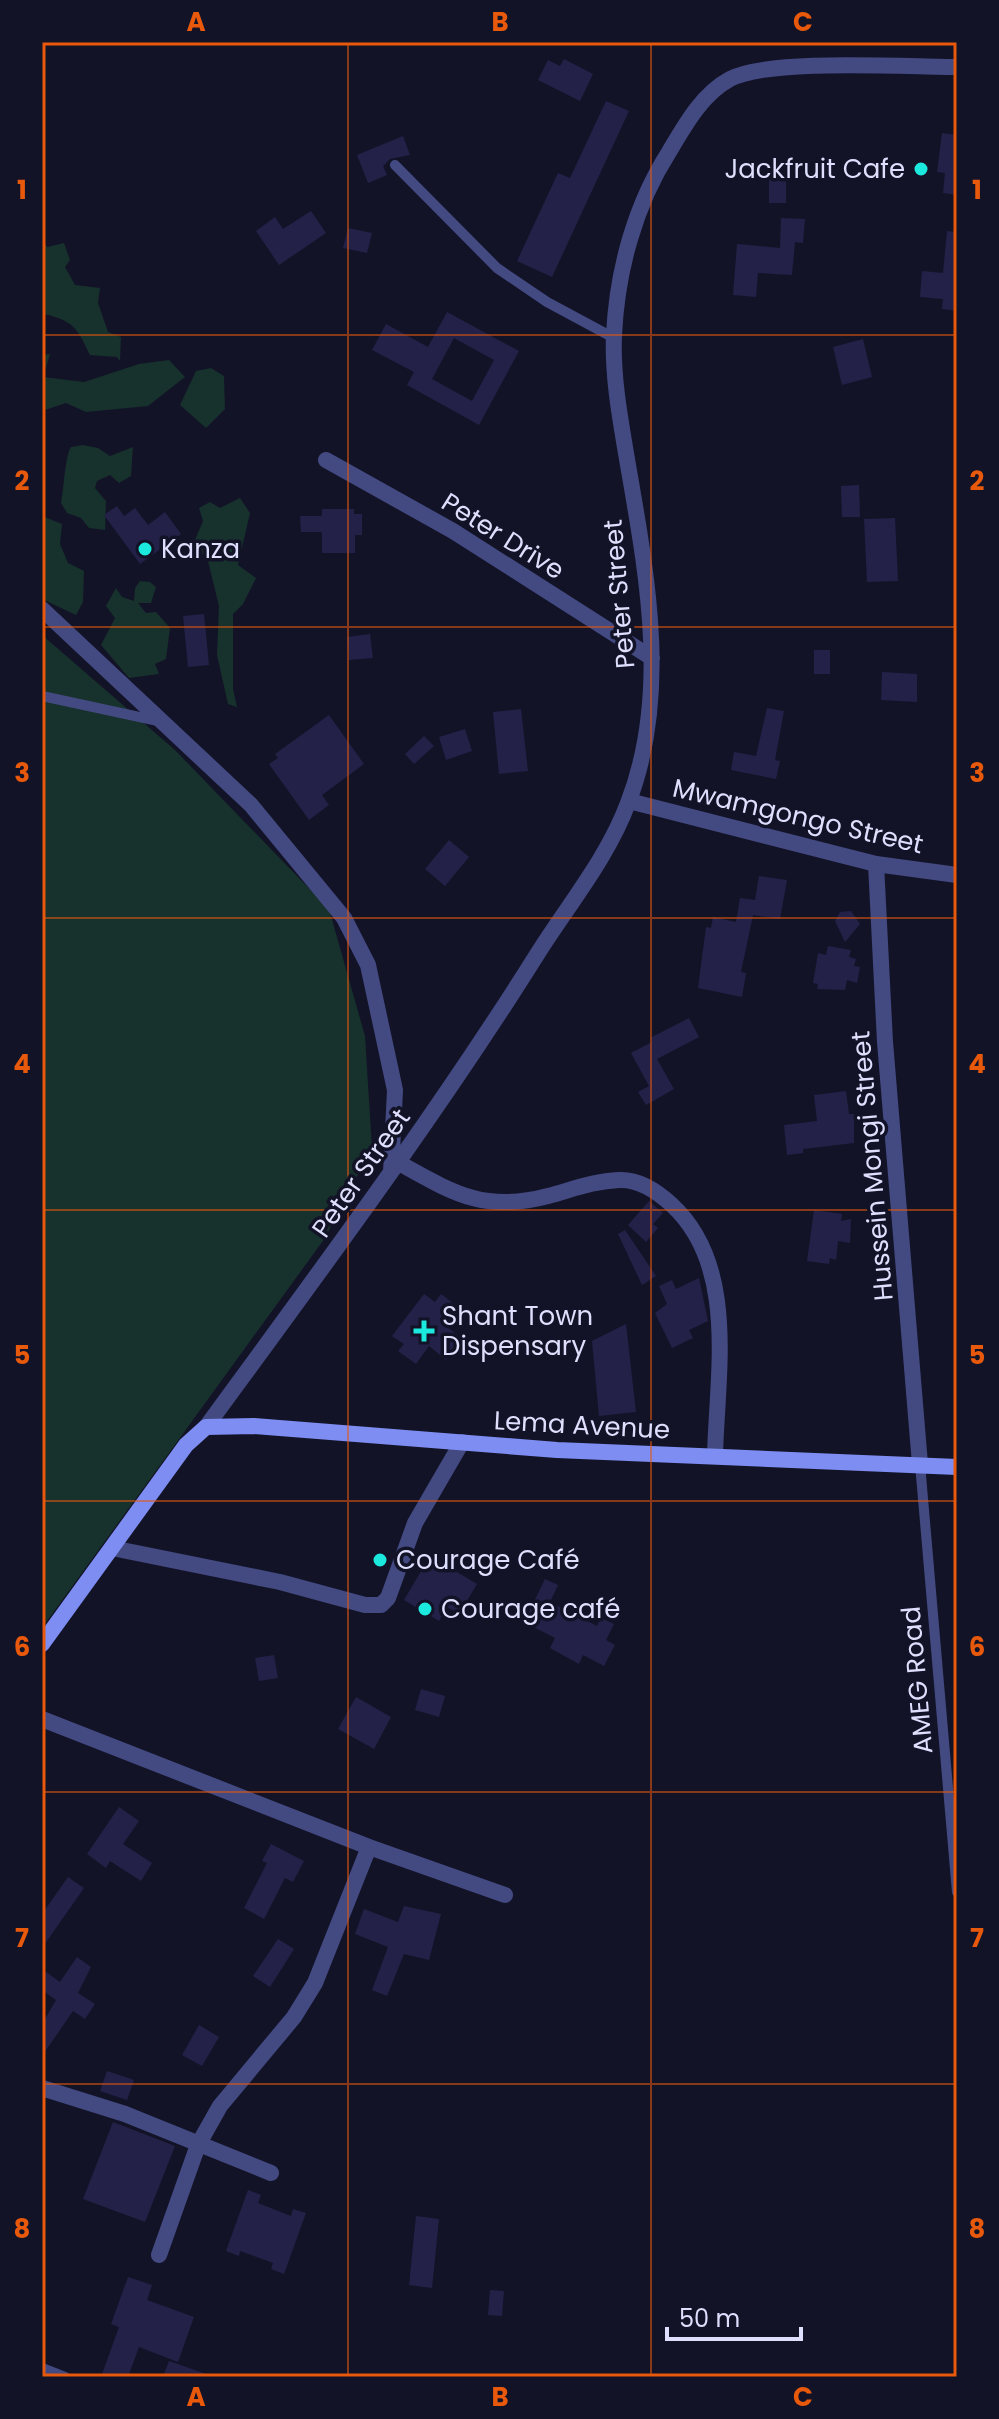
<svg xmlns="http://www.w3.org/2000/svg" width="999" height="2419" font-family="Poppins,sans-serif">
<rect width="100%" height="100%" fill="#131328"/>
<path fill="#17312c" d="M42 239 47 247 64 243 70 260 65 267 75 285 100 288 98 303 108 332 121 337 120 361 117 357 90 355C77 328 74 321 44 314Z
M50 354 43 377 84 382 139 364 169 360 185 377 148 406 86 412 66 403 42 411V355Z
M211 368 224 376 225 409 206 428 180 405 196 371Z
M83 445 98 448 110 456 133 447 131 476 119 483 110 475 97 481 95 488 106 501 105 530 89 528 81 518 67 513 61 503C64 488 65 456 71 447Z
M240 498 250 513 238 565 256 578 243 604 233 614V689L237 707 228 704 217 655 219 606 207 557 199 552 195 540 203 521 199 508 210 502 220 508Z
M42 516 62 524 60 544 68 563 84 571 83 602 76 615 42 599Z
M140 581 150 582 156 587 151 603H138L146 613 156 612 170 628 166 659 155 664 159 674 129 678 101 645 115 618 106 606 116 588 122 597 134 601 135 588Z
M42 635 175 750 329 909 365 1036 372 1148 325 1238 42 1628Z"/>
<path fill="#232147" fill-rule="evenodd" d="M564 59 593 74 580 101 538 80 548 60 560 66Z
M606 101 629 111 552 277 517 261 558 173 570 178Z
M942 133 957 135V195L943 193 945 173 937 172Z
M403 136 410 155 390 159 383 166 387 175 368 183 357 155Z
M769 173 786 174V203H769Z
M311 211 326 233 279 265 256 231 275 217 283 229Z
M781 218 805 219 803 243 795 242 792 275 758 273 756 297 733 295 737 244 780 248Z
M348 228 372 233 367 253 343 248Z
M947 231 957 232V311L942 309 943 299 920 297 922 271 943 273Z
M447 312 519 351 479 425 407 385 414 372 372 350 386 324 428 347ZM454 338 494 360 472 401 432 379Z
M863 339 872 377 842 385 833 347Z
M859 485 860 517H842L841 486Z
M117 506 124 516 135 508 148 525 165 512 181 534 140 564 104 515Z
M322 509H354V514H362V535H355V553H322V532H301L300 516H322Z
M895 518 898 581 867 582 864 519Z
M204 614 209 665 188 667 183 616Z
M370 634 373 658 349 660 347 637Z
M814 650H830V674H814Z
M882 672 917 674V702L881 700Z
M767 708 784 711 775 760 780 761 776 779 731 770 734 752 756 756Z
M521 709 528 771 499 774 493 712Z
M329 715 364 764 322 795 329 805 309 820 269 764 278 758 275 754Z
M465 729 472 751 446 760 439 737Z
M424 736 434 746 414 764 405 754Z
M449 840 469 857 445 886 425 869Z
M759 876 787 880 780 919 753 915 741 972 746 973 742 997 698 988 706 927 711 928 713 917 736 922 740 898 755 900Z
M851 911 860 924 845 942 835 921 840 912Z
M828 946 851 950 849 957 856 959 854 966 860 967 857 983 847 980 845 990 817 989 818 984 813 983 818 953 826 955Z
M689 1018 699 1037 657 1059 674 1089 646 1105 638 1092 649 1086 631 1053 652 1042 650 1038Z
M846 1091 849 1114H854V1143L803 1149V1153L787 1155 784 1125 817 1121 814 1095Z
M649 1201 663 1213 653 1224 658 1228 646 1242 628 1225Z
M814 1210 842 1214 841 1221 851 1219 850 1243 838 1241 836 1260 830 1258 829 1264 807 1261Z
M625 1230 656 1276 642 1285 618 1234Z
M699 1278 708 1321 689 1330 693 1338 672 1348 655 1313 667 1304 659 1286 672 1280 676 1289Z
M424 1294 435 1302 441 1294 458 1307 445 1325 462 1339 446 1360 429 1346 416 1364 398 1351 404 1344 392 1336Z
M626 1324 636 1412 599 1416 592 1341Z
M430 1556 477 1584 459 1614 447 1607 439 1621 404 1600Z
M545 1579 558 1585 550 1602 597 1626 601 1618 614 1624 606 1640 615 1645 604 1666 583 1655 579 1664 550 1648 555 1638 524 1622Z
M274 1655 278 1678 259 1681 255 1658Z
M421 1689 445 1696 439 1717 415 1710Z
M356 1697 391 1717 374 1749 338 1729Z
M119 1807 139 1821 123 1844 152 1863 141 1881 110 1861 106 1868 87 1854Z
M271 1844 304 1861 293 1882 285 1878 264 1919 244 1908 267 1863 262 1861Z
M68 1877 84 1888 42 1948V1914Z
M404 1906 441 1914 429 1960 404 1954 387 1996 372 1990 388 1947 355 1934 364 1909 398 1922Z
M278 1939 294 1949 270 1987 253 1976Z
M77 1957 91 1967 78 1993 95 2004 85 2019 73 2011 42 2056V2024L56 2000 42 1990V1969L60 1982Z
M199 2025 219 2037 202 2066 182 2055Z
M107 2071 134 2080 127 2100 100 2091Z
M113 2122 175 2146 145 2222 83 2199Z
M248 2190 261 2195 258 2203 291 2216 293 2209 306 2213 284 2274 271 2269 273 2263 240 2251 239 2256 226 2251Z
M416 2216 439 2219 432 2288 409 2285Z
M128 2277 152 2285 147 2300 194 2317 178 2362 139 2347 128 2377H101L119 2327 111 2324Z
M490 2290 504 2291 502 2316 488 2315Z
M169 2361 209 2375V2377H163Z"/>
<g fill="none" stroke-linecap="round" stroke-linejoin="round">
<path stroke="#434a82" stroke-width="10" d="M395 165 497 268 547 302 614 338
M42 696 158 721
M920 1464 957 1892
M42 2368 65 2377"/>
<path stroke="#434a82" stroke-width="16" d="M326 460 453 531 652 658
M42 609 251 805 344 918 368 965 395 1090 391 1172
M629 801 876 864 957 875
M876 864 885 1042 920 1464
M399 1163C453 1193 484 1213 548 1196 571 1190 593 1181 619 1180 639 1179 658 1192 672 1205 738 1266 717 1374 715 1455
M206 1427C320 1271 435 1117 538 953 569 904 608 857 628 803 670 695 647 575 628 465 621 423 612 377 614 335 617 271 635 205 669 152 685 125 702 94 730 79 769 58 908 67 957 67
M112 1548 280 1582 365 1605H381L388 1598 415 1523 462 1442
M42 1719 369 1847 505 1895
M42 2088 125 2114 271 2173
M159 2255 198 2145 220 2106 294 2017 315 1983 369 1847"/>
<path stroke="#7e8df2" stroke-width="16" d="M42 1644 186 1445 206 1427 254 1426 557 1450 957 1467"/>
</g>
<path fill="none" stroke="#e8590c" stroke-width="2" stroke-opacity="0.55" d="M348 42V2377M651 42V2377M42 335H957M42 627H957M42 918H957M42 1210H957M42 1501H957M42 1792H957M42 2084H957"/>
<g fill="#1ce9dd" stroke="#131328" stroke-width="3">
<circle cx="921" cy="169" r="8"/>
<circle cx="145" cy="549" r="8"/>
<path d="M420 1319h8v8h8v8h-8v8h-8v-8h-8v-8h8z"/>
<circle cx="380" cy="1560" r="8"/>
<circle cx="425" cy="1609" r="8"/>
</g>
<g text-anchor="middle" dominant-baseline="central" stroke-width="7" stroke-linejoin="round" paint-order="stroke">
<g font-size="26" fill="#dddffc" stroke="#131328" text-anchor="start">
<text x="905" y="169" text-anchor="end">Jackfruit Cafe</text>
<text x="161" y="549">Kanza</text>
<text x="442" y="1316">Shant Town<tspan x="442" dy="30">Dispensary</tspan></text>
<text x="396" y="1560">Courage Café</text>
<text x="441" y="1609">Courage café</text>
</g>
<g font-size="26" fill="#dddffc" stroke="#131328">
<text transform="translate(503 536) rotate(32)">Peter Drive</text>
<text transform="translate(619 594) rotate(-95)">Peter Street</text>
<text transform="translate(798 816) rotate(13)">Mwamgongo Street</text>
<text transform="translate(872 1166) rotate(-95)">Hussein Mongi Street</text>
<text transform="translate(361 1173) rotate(-55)">Peter Street</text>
<text transform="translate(582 1425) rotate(3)">Lema Avenue</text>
<text transform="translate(917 1680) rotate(-95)">AMEG Road</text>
</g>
</g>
<rect width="999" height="2419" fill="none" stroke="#131328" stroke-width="88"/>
<path d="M667 2327v12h134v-12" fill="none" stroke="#dddffc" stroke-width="4"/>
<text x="679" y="2327" font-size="24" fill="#dddffc" stroke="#131328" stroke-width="6" paint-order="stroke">50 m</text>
<rect x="44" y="44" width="911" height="2331" fill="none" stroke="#e8590c" stroke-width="3"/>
<g font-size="26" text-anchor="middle" font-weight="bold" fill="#e8590c">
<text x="196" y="31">A</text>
<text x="500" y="31">B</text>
<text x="803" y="31">C</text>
<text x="22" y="199">1</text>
<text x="977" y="199">1</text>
<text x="22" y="490">2</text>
<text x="977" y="490">2</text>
<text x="22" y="782">3</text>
<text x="977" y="782">3</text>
<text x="22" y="1073">4</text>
<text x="977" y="1073">4</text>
<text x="22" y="1364">5</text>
<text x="977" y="1364">5</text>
<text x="22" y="1656">6</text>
<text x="977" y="1656">6</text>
<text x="22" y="1947">7</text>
<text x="977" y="1947">7</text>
<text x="22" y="2238">8</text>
<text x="977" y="2238">8</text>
<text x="196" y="2406">A</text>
<text x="500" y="2406">B</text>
<text x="803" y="2406">C</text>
</g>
</svg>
